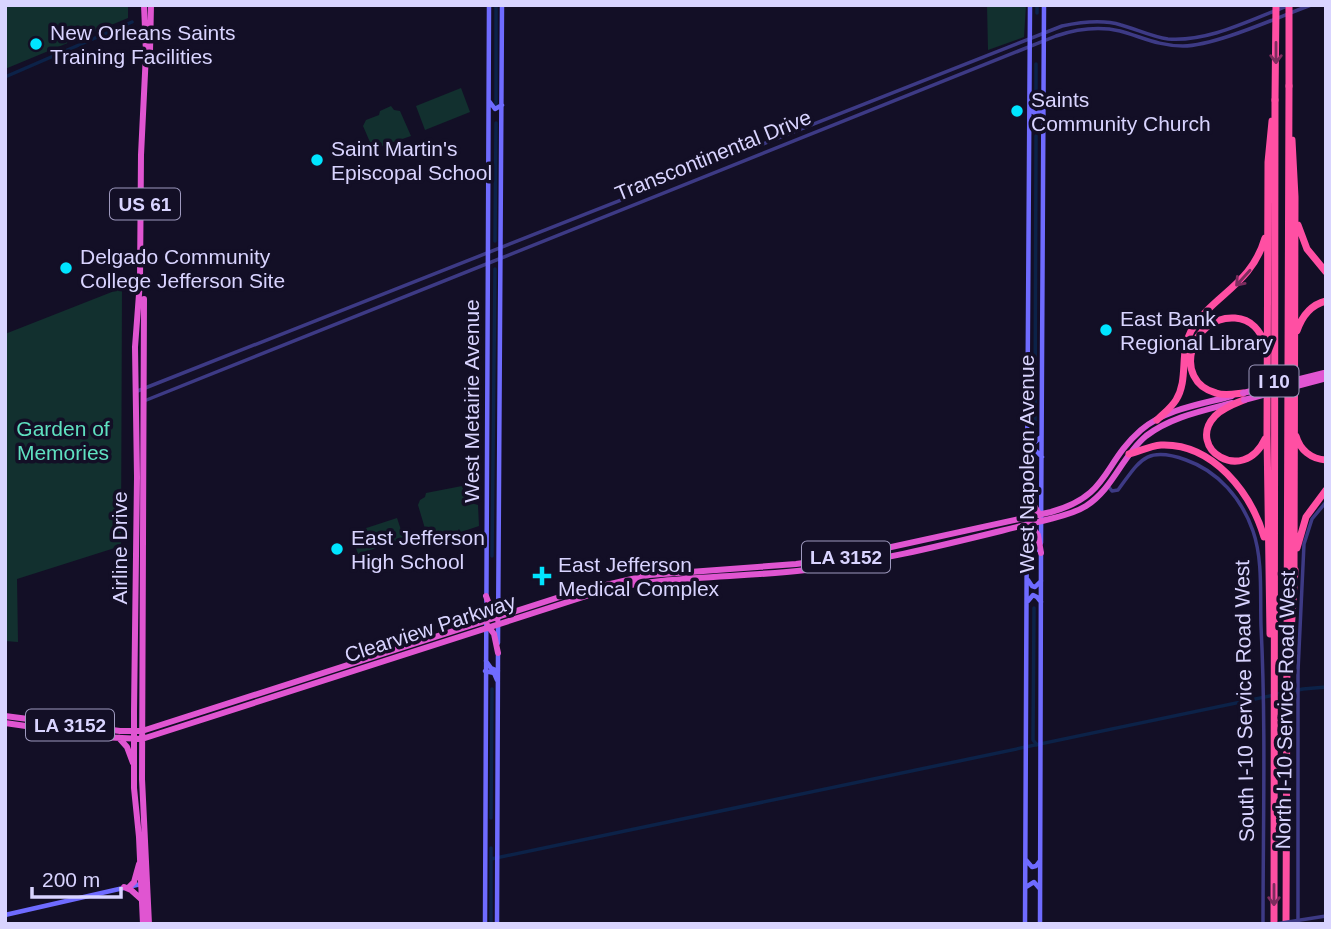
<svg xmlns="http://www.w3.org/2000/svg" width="1331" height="929" font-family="Helvetica,sans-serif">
<rect width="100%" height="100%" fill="#130f26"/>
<path fill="#12302f" d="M5 5H128V18L5 69Z
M987 5H1026L1024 37 988 50Z
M461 88 470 112 425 130 416 106Z
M391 106 394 110 400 111 411 136 373 149 363 126 366 120 379 115 380 111Z
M122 288 121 546 17 579 18 642 5 641V334Z
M462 486 468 502 478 505 479 526 461 532 459 529 455 534 429 542 418 505 420 500 425 497 426 493Z
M397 518 404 539 358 554 351 533Z"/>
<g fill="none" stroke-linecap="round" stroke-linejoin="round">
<path stroke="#0c2248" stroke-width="3.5" d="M496 5V105
M1037 13V5
M5 77 132 22
M1036 100V64
M495 241 496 123
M1035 433 1036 136
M492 556 495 269
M1034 608 1033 740 1037 745
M491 818 492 689
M491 859 1303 689 1326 687
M491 924V848"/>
<path stroke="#3d3a85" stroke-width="3.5" d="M135 392 1062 26C1081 22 1102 19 1121 25 1136 29 1152 37 1168 39 1209 42 1250 20 1287 6
M144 401 1056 36C1077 29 1098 26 1120 31 1142 37 1159 46 1183 46 1215 46 1278 17 1311 5
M1108 486 1112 491 1118 490C1139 462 1145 445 1186 460 1218 471 1242 499 1253 531 1263 560 1260 595 1261 626 1266 725 1263 825 1263 924
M1298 924V671L1304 544 1312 519 1326 502"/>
<path stroke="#6f6bff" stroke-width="4.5" d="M489 101 495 109 502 105
M1030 106 1033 112 1037 114 1043 108
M1028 437 1034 443 1041 437
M1028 455 1035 450 1042 457
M1027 475 1030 5
M1041 543 1044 5
M1027 550 1033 545 1041 552
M1028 580 1032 586 1035 587 1041 581
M1028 601 1033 595 1037 597 1041 602
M498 643 502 5
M486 661 491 668 498 671
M485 671 494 673 497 680
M1026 860 1032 867 1036 866 1039 862
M1026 887 1034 882 1040 889
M5 915 141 884
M485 924 489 5
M497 924 498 652
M1025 924 1027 491
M1040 924 1041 552"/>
<path stroke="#e055d1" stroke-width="6" d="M150 51 151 5
M144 299 142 779 149 924
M1027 475 1031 501 1040 515
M1029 523 1038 535 1041 553
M486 596 492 612 497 619
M488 626 494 634 498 653
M5 716 120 731H142L572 593 649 575 796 564 841 558 1051 512C1110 496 1102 464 1141 430 1165 409 1202 404 1232 396
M5 723 102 737 142 739 605 590C672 575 738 578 806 570 888 561 970 538 1050 519 1062 516 1075 513 1086 506 1113 489 1122 456 1146 436 1171 417 1202 411 1232 403
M119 738 127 747 133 763
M130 886 134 882 139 864
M124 887 131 890 141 899
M143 924 139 837 134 788V712L137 477 135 347 140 281 141 155 146 53 144 5"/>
<path stroke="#ff4fa3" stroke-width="7" d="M1292 140 1295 197 1294 573
M1298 225 1307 249 1326 272
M1297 331C1302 316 1310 305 1326 301
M1243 393C1234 394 1224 396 1216 393 1171 381 1191 315 1235 318 1252 319 1260 331 1266 345
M1244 400C1234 404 1223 408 1215 416 1185 448 1243 486 1265 439
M1157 420C1163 414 1171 408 1176 400 1189 379 1179 353 1191 331 1213 294 1251 286 1265 238
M1296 436C1300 450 1311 459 1326 460
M1129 454C1140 451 1150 446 1161 445 1213 443 1251 493 1264 537
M1297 548 1306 517 1326 490
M1291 632 1295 570
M1270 634 1267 435 1268 162 1272 121
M1274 924 1275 100
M1286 924 1289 86"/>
<path stroke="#3d3a85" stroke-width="3.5" d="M1275 924 1326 916"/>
<path stroke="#e055d1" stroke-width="6" d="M1243 393 1324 373
M1244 400 1323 379"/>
<path stroke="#ff4fa3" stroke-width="7" d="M1289 86V5
M1275 100 1276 5"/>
</g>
<defs><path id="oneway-shaft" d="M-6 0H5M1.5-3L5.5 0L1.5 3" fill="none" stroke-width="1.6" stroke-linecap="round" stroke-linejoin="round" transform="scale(1.75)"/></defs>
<g stroke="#7d2c5e">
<use href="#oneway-shaft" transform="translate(1276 53) rotate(90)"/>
<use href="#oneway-shaft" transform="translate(1243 278) rotate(132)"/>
<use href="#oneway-shaft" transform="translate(1274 895) rotate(90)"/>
</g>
<g fill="#00e5ff" stroke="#130f26" stroke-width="2.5">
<circle cx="36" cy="44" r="7"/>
<circle cx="1017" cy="111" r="7"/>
<circle cx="317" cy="160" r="7"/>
<circle cx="66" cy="268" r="7"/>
<circle cx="1106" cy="330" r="7"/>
<circle cx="337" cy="549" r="7"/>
<path d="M538.5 565.5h7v7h7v7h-7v7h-7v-7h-7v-7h7z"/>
</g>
<g text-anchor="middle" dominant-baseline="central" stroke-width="7" stroke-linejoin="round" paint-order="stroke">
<g fill="#130f26" stroke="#9e99be" stroke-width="2">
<rect x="110" y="188.5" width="70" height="31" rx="5"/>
<rect x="1249.5" y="365.5" width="49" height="31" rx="5"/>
<rect x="802" y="541.5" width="88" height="31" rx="5"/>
<rect x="26" y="709.5" width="88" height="31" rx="5"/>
</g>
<g font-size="19" font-weight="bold" fill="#d9d4ff">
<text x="145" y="204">US 61</text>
<text x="1274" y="381">I 10</text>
<text x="846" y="557">LA 3152</text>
<text x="70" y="725">LA 3152</text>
</g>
<g font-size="21" fill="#d9d4ff" stroke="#130f26" text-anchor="start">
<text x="50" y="32">New Orleans Saints<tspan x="50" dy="24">Training Facilities</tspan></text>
<text x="1031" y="99">Saints<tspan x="1031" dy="24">Community Church</tspan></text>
<text x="331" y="148">Saint Martin's<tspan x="331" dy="24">Episcopal School</tspan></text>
<text x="80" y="256">Delgado Community<tspan x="80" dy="24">College Jefferson Site</tspan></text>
<text x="1120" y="318">East Bank<tspan x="1120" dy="24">Regional Library</tspan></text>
<text x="351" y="537">East Jefferson<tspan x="351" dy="24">High School</tspan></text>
<text x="558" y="564">East Jefferson<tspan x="558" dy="24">Medical Complex</tspan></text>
</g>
<g font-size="21" fill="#d9d4ff" stroke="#130f26">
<text transform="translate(713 155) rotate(-22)">Transcontinental Drive</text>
<text transform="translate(471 401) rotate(-90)">West Metairie Avenue</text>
<text transform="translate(1026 464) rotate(-90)">West Napoleon Avenue</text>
<text transform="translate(119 548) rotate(-90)">Airline Drive</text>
<text transform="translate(430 628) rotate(-18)">Clearview Parkway</text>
<text transform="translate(1244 701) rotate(-91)">South I-10 Service Road West</text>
<text transform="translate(1285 710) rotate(-89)">North I-10 Service Road West</text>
</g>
<g font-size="21" fill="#5fe0c0" stroke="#130f26">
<text x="63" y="428">Garden of<tspan x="63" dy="24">Memories</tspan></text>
</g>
</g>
<rect width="1331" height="929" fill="none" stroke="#d9d4ff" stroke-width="14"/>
<path d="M32 887v10h89v-10" fill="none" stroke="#d9d4ff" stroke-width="3.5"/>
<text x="42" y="887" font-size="21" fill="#d9d4ff" stroke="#130f26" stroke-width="5" paint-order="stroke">200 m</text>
</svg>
